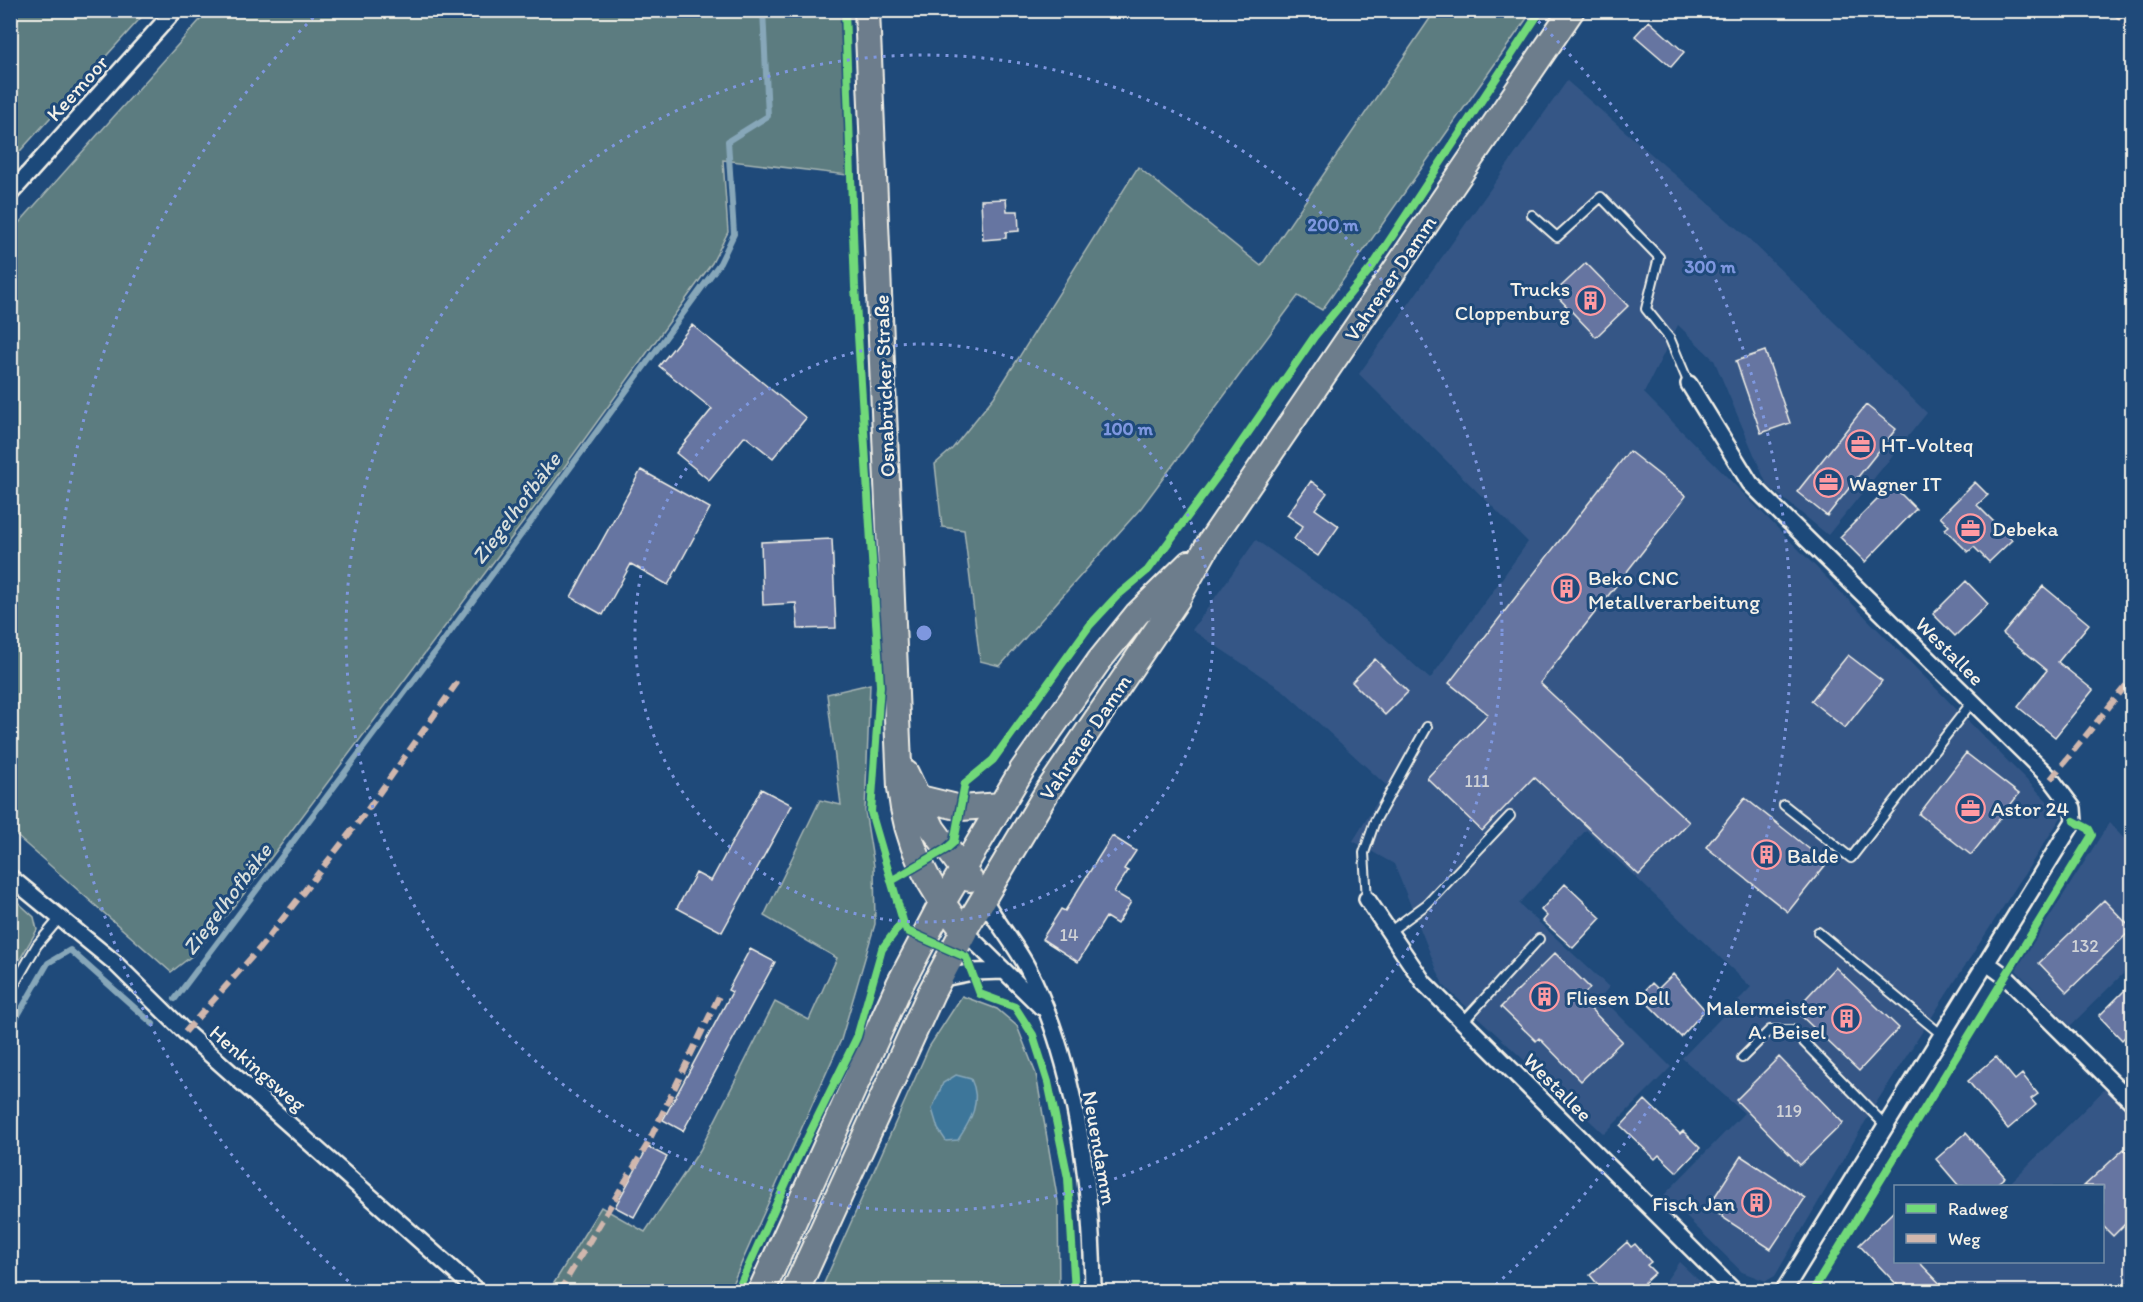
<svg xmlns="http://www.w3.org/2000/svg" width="2143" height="1302" font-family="Itim,sans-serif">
<rect width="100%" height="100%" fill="#1f4a7a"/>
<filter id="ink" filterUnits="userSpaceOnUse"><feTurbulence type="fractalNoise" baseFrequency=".0167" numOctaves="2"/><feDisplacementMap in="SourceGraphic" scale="12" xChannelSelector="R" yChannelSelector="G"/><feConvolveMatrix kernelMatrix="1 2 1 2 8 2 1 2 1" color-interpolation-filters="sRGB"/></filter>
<g filter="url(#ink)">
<path fill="#345786" d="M1567 81 1748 238 1927 413 1828 535 1767 485 1714 360 1678 325 1644 393 2062 816 1878 1100 1775 1276 1766 1281 1742 1272 1664 1195 1744 1113 1682 1058 1751 987 1586 830 1519 904 1609 987 1601 997 1671 1067 1604 1134 1443 985 1394 864 1353 841 1387 786 1284 691 1192 630 1256 540 1350 607 1430 679 1528 542 1359 374Z
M2109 823 2132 847V965L2070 1026 2016 970Z
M2105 1089 2132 1116V1291H1893L1923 1262H2102V1186H2007Z
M1679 1262 1710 1291H1659Z"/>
<path fill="#5c7c80" stroke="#a8b6b4" stroke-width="1.5" d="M11 10 147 11 11 161 10 11Z
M208 11H841L847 175 723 160 728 232 712 263 552 484 243 895 193 955 171 972 11 831 10 233Z
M1435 11H1532L1322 310 1298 296 1141 508 1000 666 980 661 964 530 942 527 935 464 952 449 994 397 1138 167 1261 266Z
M870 684 865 811 874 866 875 924 841 1040 729 1291H549L601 1207 645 1232 700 1150 775 1002 809 1020 837 958 764 916 820 800 841 805 827 694Z
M11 896 34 917 37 930 11 975Z
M962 996 997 1009 1017 1026 1036 1074 1058 1202 1059 1291 820 1292 929 1047Z"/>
<path fill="#3e769a" stroke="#87a7b9" stroke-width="1.5" d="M956 1075 971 1079C982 1102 971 1120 958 1140L946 1141 938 1129 932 1109 943 1083Z"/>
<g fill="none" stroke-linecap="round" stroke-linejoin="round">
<path stroke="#87a7b9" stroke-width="6" d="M175 999 439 647 720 263 734 234 728 141 768 116 763 10
M10 1029 48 963 70 950 153 1024"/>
</g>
<path fill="#6674a1" stroke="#f4f1e8" stroke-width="1.5" d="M1649 21 1684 52 1671 67 1635 36Z
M1006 199 1007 211H1018L1019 231 1006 232V238L983 240 981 200Z
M1586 263 1628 306 1596 337 1554 293Z
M692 325 806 418 773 458 745 436 709 480 676 453 712 409 659 366Z
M1765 351 1790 423 1761 433 1736 361Z
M1866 405 1896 429 1827 516 1797 492Z
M1629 451 1686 496 1540 683 1689 822 1639 875 1534 777 1482 831 1427 778 1488 714 1449 683Z
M641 470 710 508 668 585 631 564 603 615 571 597Z
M1311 481 1327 493 1315 509 1339 526 1318 556 1294 539 1303 526 1287 515Z
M1975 482 1988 495 1977 505 2012 540 1989 562 1974 547 1968 552 1945 529 1949 526 1940 517Z
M1892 485 1916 509 1865 562 1840 537Z
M832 539 836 628 798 629 796 603 763 605 761 542Z
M1966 581 1988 604 1955 636 1933 614Z
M2043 586 2089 624 2058 662 2093 690 2055 737 2018 707 2047 670 2003 634Z
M1848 655 1882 681 1845 728 1811 701Z
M1375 659 1408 692 1385 715 1352 682Z
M1966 753 2019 794 1971 855 1919 814Z
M761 789 792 805 722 932 677 908 696 873 711 881Z
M1745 798 1827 863 1788 912 1706 847Z
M1112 836 1136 851 1124 869 1128 871 1114 892 1131 902 1117 924 1106 917 1078 962 1042 939 1061 909 1065 911Z
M1565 884 1601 918 1573 948 1543 921 1547 916 1541 910Z
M2104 900 2132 929 2067 992 2039 963Z
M750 949 775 962 683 1131 663 1120 732 992 728 990Z
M1555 953 1590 988 1580 998 1622 1041 1581 1081 1539 1038 1536 1041 1501 1007Z
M1835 967 1899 1028 1859 1071 1795 1010Z
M1673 974 1705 1010 1681 1037 1640 996 1652 983 1658 989Z
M2133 982V1029L2122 1040 2099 1016Z
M1779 1057 1843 1123 1800 1165 1736 1100Z
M1996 1057 2015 1080 2022 1074 2038 1094 2031 1099 2036 1105 2008 1129 1968 1081Z
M1645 1100 1680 1134 1683 1131 1700 1148 1677 1172 1659 1155 1655 1159 1621 1126Z
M1966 1133 2005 1177 1994 1186H1959L1936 1159Z
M648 1147 667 1157 634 1217 615 1207Z
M2124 1149 2133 1158V1216L2113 1236 2103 1226V1186H2084Z
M1741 1156 1805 1198 1771 1249 1722 1217 1724 1211 1720 1215 1708 1207Z
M1896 1209V1262H1919L1948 1292H1904L1859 1245Z
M1627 1242 1631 1247 1635 1244 1651 1262 1647 1265 1655 1273 1634 1292H1604L1590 1275Z"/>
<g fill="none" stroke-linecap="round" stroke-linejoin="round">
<defs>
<path id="service" d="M1532 215 1557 237 1601 197 1659 257 1646 309 1670 339 1689 384
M1784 805 1851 858 1972 702
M1367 899 1364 853 1375 821 1427 727
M1389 932 1427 904 1510 816
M1818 932 1942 1035
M10 992 37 945 59 919
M1463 1022 1539 939
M1742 1058 1770 1030H1792L1886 1126"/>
<path id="minor" d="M10 194 175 10
M1689 384 1750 483 2051 779 2073 808 2074 821 1783 1292
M10 877 114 962 185 1032 478 1292
M983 898C996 922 1015 944 1027 967 1076 1062 1092 1186 1093 1292
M1367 899 1424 983 1735 1292
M964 931 1041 1007
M1987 963 2006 977 2132 1102
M938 979 973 972 1004 971"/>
<path id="primary" d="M867 10 900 788C906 844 928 888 964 931L1047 792 1177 600 1208 545 1572 10
M906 773 933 829 970 879
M916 797 961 808 1001 805
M942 904 1022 770 1099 661 1137 614 1189 563"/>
<path id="trunk" d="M761 1292 900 984 942 904
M795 1292 931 993 964 931"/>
</defs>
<use href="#service" stroke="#f4f1e8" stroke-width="12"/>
<use href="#minor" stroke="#f4f1e8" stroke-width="20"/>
<use href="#primary" stroke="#f4f1e8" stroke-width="28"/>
<use href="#trunk" stroke="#f4f1e8" stroke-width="30"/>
<use href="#service" stroke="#1f4a7a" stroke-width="8"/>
<use href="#minor" stroke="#1f4a7a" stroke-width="15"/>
<use href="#primary" stroke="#6d7d8c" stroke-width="24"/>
<use href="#trunk" stroke="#6d7d8c" stroke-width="26"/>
<path stroke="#d1b7ad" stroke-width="6" stroke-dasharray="12 6" stroke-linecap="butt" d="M2113 10 2132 30
M2051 779 2132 678
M185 1032 259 949 363 816 459 680
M559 1292 647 1145 721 992"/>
<defs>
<path id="cycleway" d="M891 881 946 849 954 842 965 783 993 760 1090 625 1117 596 1148 570 1230 459 1314 337 1372 267 1541 10
M903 921 907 931 966 957 980 994 1015 1007 1033 1035 1048 1082 1068 1178 1075 1292
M737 1292 793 1167 857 1037 882 949 903 921 871 812 880 686 855 287 845 10
M1812 1292 2092 835 2089 829 2074 821"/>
</defs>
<use href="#cycleway" stroke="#1f4a7a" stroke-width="11"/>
<use href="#cycleway" stroke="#71d979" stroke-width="8"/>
</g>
</g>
<g fill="none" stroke="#7e97df" stroke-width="3" stroke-dasharray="3 6">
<circle cx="924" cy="633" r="289"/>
<circle cx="924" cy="633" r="578"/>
<path d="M355 1287A867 867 0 0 1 316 15M1532 15A867 867 0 0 1 1493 1287"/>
</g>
<defs>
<symbol id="building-ring" viewBox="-11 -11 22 22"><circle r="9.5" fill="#1f4a7a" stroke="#ff9aa2" stroke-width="1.5"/><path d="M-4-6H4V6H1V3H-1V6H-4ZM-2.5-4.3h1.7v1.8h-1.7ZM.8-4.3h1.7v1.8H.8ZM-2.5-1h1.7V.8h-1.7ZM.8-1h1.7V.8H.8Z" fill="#ff9aa2"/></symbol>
<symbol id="office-ring" viewBox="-11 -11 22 22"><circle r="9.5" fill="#1f4a7a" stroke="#ff9aa2" stroke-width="1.5"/><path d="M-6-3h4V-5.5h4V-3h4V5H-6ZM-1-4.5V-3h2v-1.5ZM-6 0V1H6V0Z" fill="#ff9aa2"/></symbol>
</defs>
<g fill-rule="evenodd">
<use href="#building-ring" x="1574" y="284" width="33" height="33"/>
<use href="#office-ring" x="1844" y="428" width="33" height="33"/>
<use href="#office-ring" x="1812" y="466" width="33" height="33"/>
<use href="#office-ring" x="1954" y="512" width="33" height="33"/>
<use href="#building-ring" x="1550" y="572" width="33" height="33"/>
<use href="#office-ring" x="1954" y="792" width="33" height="33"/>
<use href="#building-ring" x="1750" y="838" width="33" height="33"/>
<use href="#building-ring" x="1528" y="980" width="33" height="33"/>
<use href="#building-ring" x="1830" y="1002" width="33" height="33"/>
<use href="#building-ring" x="1740" y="1186" width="33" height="33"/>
</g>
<g text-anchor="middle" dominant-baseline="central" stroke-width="6" stroke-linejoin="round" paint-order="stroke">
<g font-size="18" fill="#d0d2d6">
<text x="1477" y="781">111</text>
<text x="1069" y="935">14</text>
<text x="2085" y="946">132</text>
<text x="1789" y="1111">119</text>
</g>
<g font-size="21" fill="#f4f1e8" stroke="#1f4a7a">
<text transform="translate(77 88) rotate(-48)">Keemoor</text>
<text transform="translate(1390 278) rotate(-56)">Vahrener Damm</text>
<text transform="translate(884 386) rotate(-92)">Osnabrücker Straße</text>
<text transform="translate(1950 651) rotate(45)">Westallee</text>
<text transform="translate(1085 737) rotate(-56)">Vahrener Damm</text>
<text transform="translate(258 1068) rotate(41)">Henkingsweg</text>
<text transform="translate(1558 1087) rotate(45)">Westallee</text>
<text transform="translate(1100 1148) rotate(80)">Neuendamm</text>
</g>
<g font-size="21" fill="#f4f1e8" stroke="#1f4a7a" text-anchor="start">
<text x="1570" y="288" text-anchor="end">Trucks<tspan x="1570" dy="24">Cloppenburg</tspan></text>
<text x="1881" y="444">HT-Volteq</text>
<text x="1849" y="483">Wagner IT</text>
<text x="1992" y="528">Debeka</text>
<text x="1588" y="577">Beko CNC<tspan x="1588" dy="24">Metallverarbeitung</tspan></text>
<text x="1991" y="808">Astor 24</text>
<text x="1787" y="855">Balde</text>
<text x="1566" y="997">Fliesen Dell</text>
<text x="1826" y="1007" text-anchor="end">Malermeister<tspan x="1826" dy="24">A. Beisel</tspan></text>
<text x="1735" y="1203" text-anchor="end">Fisch Jan</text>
</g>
<g font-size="22" font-style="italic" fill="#d9dfdc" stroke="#1f4a7a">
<text transform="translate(516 508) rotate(-53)">Ziegelhofbäke</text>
<text transform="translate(227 899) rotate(-53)">Ziegelhofbäke</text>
</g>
</g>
<circle cx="924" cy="633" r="9" fill="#7e97df" stroke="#1f4a7a" stroke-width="3"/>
<g font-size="18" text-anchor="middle" font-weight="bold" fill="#7e97df" stroke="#1f4a7a" stroke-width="6" stroke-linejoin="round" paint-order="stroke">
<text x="1333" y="231">200 m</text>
<text x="1710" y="273">300 m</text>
<text x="1128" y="435">100 m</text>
</g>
<rect width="2143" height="1302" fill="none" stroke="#1f4a7a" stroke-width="36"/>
<rect x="18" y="18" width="2107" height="1266" fill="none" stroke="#f4f1e8" stroke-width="2" filter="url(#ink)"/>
<rect x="1894" y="1185" width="210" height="78" fill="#1f4a7a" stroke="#748da6" stroke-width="1.5"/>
<rect x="1906" y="1204" width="30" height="9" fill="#71d979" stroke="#748da6" stroke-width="1.5"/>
<text x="1948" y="1215" font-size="18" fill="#f4f1e8">Radweg</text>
<rect x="1906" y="1234" width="30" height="9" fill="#d1b7ad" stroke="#748da6" stroke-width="1.5"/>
<text x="1948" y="1245" font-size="18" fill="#f4f1e8">Weg</text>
</svg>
